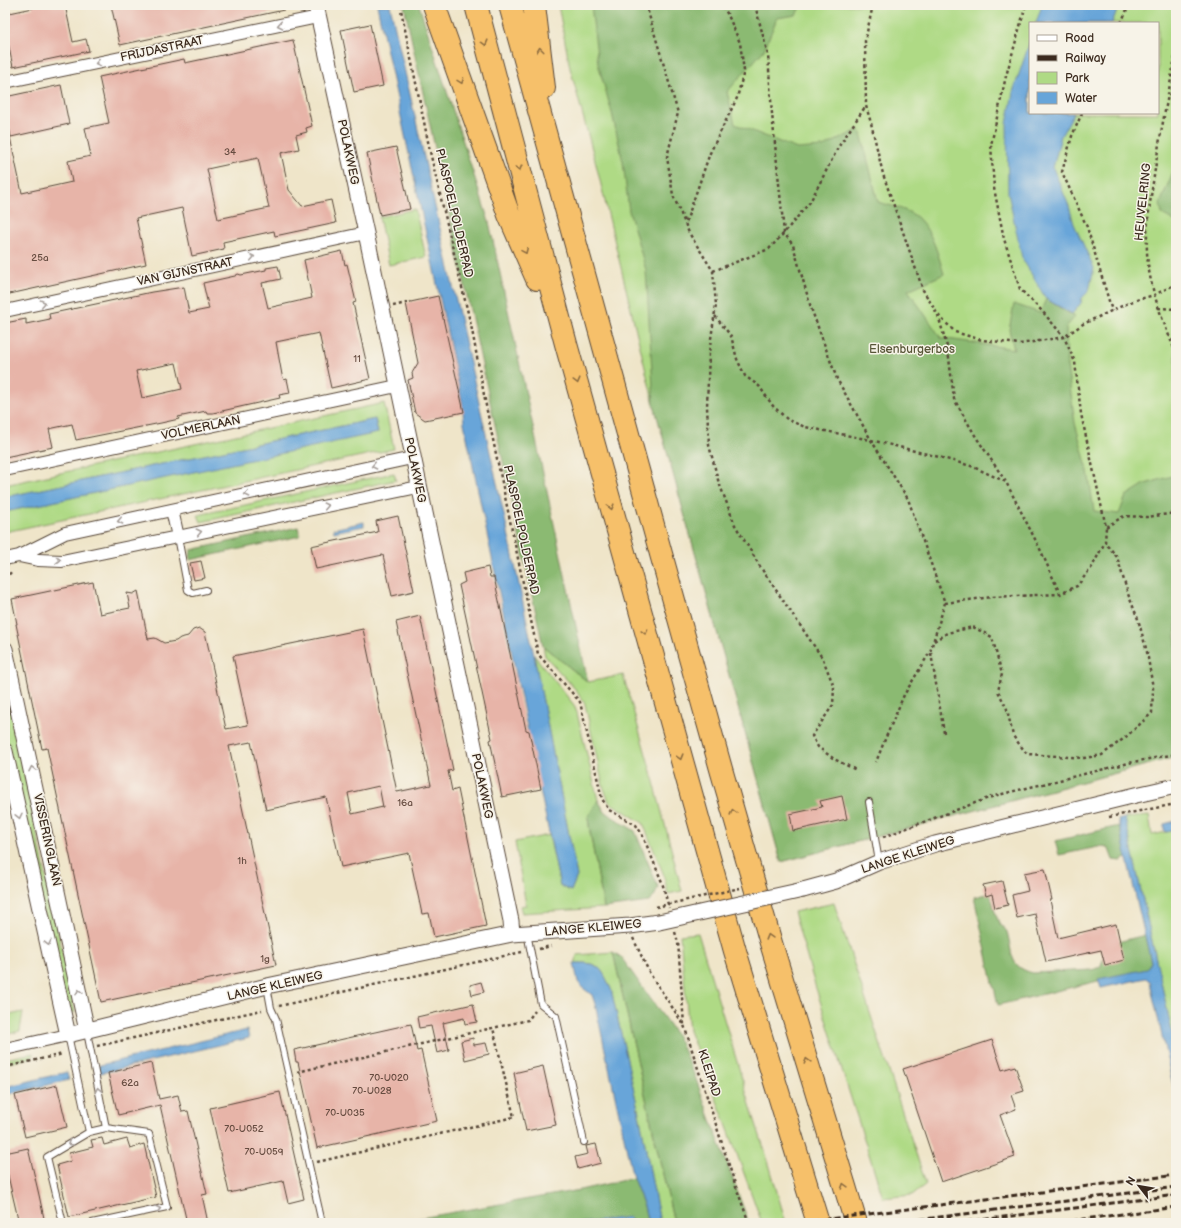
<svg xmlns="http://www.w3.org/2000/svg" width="1181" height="1228" font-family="'Balsamiq Sans',sans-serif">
<rect width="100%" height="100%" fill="#f7f3e8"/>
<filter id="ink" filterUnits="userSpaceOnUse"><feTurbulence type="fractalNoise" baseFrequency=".025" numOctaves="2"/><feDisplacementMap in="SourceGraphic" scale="8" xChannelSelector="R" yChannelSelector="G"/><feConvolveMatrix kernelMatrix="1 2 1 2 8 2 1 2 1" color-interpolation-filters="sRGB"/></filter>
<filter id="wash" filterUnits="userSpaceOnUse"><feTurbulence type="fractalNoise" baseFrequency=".012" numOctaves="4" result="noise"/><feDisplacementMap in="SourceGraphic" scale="16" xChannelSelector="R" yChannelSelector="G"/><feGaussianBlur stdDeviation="0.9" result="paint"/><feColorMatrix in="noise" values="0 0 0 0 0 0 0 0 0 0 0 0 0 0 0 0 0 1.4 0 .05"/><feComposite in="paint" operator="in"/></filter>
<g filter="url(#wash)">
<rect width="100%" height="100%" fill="#efe5c9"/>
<path fill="#afda85" stroke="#758252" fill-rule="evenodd" d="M558 5H1176V757L781 862 654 405 596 164 570 68ZM1030 23H1158V113H1030Z
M415 209 426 257 389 265 379 217Z
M384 403 394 449 5 532V512L378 432 375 419 5 497V485Z
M394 473 396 480 201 522 198 515Z
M543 646 588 682 623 675 654 782 682 891 668 894 663 873 643 823 609 802 603 786 585 704 577 691 545 656Z
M534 655 574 705 577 713 598 800 588 817 590 832 604 908 522 913 520 906 526 905 515 842 549 835 560 886 571 891 577 876Z
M5 683 75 1012 63 1015 5 739Z
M1149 816 1152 835 1176 830V1050L1125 818Z
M834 903 926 1184 912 1195 883 1198 814 982 794 912Z
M698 933 751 1108 769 1164 786 1223H762L725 1121 689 1031 680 935Z
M613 952 674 1223H660L639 1113 611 989C601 967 599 962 574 963L577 955Z
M23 1012 20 1031 5 1035V1016Z
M33 1053V1057L5 1064V1059Z"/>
<path fill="#8bba72" stroke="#637248" d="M404 5H419L489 222 588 682 543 646Z
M591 5H801L796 15 777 18 764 50 727 92 735 124 797 149 823 147 860 129 878 202C891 206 908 209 918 218 933 233 938 255 944 274L908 290 941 338 1014 349 1009 330 1014 304 1040 313 1046 299 1075 317 1066 327 1067 365 1075 423 1088 471 1094 511 1119 514 1126 496 1145 484 1176 475V757L781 862 654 405 646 270 629 211 623 162 612 113 598 64Z
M1176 164V222L1162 214 1160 204Z
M298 527 300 536 190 560 191 550Z
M598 800 605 812 635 831 658 887 654 897 649 902 604 908 590 832 588 817Z
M1119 826 1127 857 1121 861 1113 860 1109 849 1103 846 1059 855 1055 841Z
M990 893C993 902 994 912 998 920 999 925 1005 928 1007 932 1013 952 1008 967 1033 973L1092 970 1100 967 1108 949 1114 943 1145 935 1151 962 1148 969 998 1005 974 897Z
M613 952 621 957 677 1036 694 1074 749 1223H674Z
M633 1178 644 1206 648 1223H631L630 1220 609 1223H392L580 1190Z
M1176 1218V1223H1136Z"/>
<path fill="#67a5d9" stroke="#51687c" d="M377 5H390L507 528 534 655 577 876 571 891 560 886 464 423 462 401Z
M1042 5H1119L1112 23H1036Z
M1030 41V113H1074L1061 136 1053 168 1069 206 1074 224 1094 268 1089 291 1082 298 1081 303 1072 314 1046 299 1022 258 1008 193 1007 124 1013 92Z
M375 419 378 433 5 512V497Z
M364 522V526L334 532 333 529Z
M1125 818 1176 1050V1099L1150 982 1146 978 1101 988 1098 979 1147 969 1151 962 1118 820Z
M1176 821V830L1167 832 1164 831V824Z
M574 963C599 962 601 967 611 989L639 1113 660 1223H648L644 1206 633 1178 595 1004 592 995 583 988 578 982Z
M247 1030 249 1038 97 1074 96 1066Z
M67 1072 69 1080 5 1095V1087Z
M630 1217 631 1223H581Z"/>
<g id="blocks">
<path fill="#e7b4a8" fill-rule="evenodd" d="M32 5H65L73 42 86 39 89 51 13 67 5 28V14L33 8Z
M111 5H283L284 10 120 45Z
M370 24 383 86 354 92 341 30Z
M293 40 312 126 306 128 307 132 296 135 299 149 281 153 289 190 302 206 331 200 336 223 275 236 274 231 223 242 224 249 192 256 182 208 136 218 146 264 5 295V138L10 137 22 193 72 182 68 161 91 156 85 128 109 123 99 77 184 59 185 63ZM258 158 269 208 218 219 207 169Z
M61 85 69 124 11 137 9 127 5 128V97Z
M396 147 410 209 380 215 367 153Z
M342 251 345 265 347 264 356 302 353 303 370 379 331 388 319 333 276 342 282 375 284 380 287 379 290 393 279 395 280 398 213 413H207L206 411 178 417 179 419 161 423 76 440 72 424 49 429 53 447 5 457V323L26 319V324L50 319 49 314 152 292 184 287 189 313 209 309 203 283 235 276 238 274 241 275 266 270V268L278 266 281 279 262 283 268 308 312 298 304 260ZM176 363 182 389 142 398 136 371Z
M438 296 464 412 425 420 415 413 408 380 413 378 412 373 418 363 406 303Z
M398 516 414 591 392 596 383 555 316 569 311 546 378 532 376 521Z
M201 561 205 578 194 580 190 563Z
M488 567 490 577H494L526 730 529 731 541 789 502 797 490 740 492 739 459 585 465 582 463 573Z
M93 582 100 614 130 608 127 593 133 594 138 591 148 639 155 638 164 643 176 641 180 638 188 636 193 630 199 628 205 632 226 729 248 725 233 656 363 629 397 792 431 785 396 622 420 616 453 770 448 771 452 791 458 789 486 926 434 937 429 913 422 914 409 853 341 867 326 797 266 810 251 742 229 746 276 965 101 1002 47 748 42 749 16 624H17L12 599ZM379 786 383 807 352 814 348 793Z
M842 796 847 819 793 831 790 814 822 807 820 801Z
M1045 869 1052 900H1050L1058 938 1116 924 1124 960 1105 965 1101 950 1046 962 1035 914 1017 918 1012 895 1028 891 1024 873Z
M1002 881 1008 905 995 908 992 894 986 896 983 885Z
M481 982 484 992 472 995 470 985Z
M473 1004 477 1022 465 1024 464 1018 443 1023 449 1050 437 1053 431 1026 419 1028 417 1017Z
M411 1024 417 1051 421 1050 437 1121 317 1148 298 1062H296L294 1050Z
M473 1038 474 1045 486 1043 489 1054 465 1060 461 1041Z
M992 1040 1002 1070 1015 1066 1024 1091 1011 1095 1016 1109 1000 1115 1015 1157 941 1182 903 1069Z
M151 1063 159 1099 178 1095 182 1112 188 1111 207 1194 202 1195 208 1223H187L160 1105 118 1115 108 1073Z
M543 1066 556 1125 526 1131 514 1073Z
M57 1085 67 1127 25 1137 15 1095Z
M280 1092 304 1199 288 1203 283 1181 229 1193 210 1108Z
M102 1138 104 1145 127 1139 130 1148 144 1144 156 1197 69 1217 57 1165 71 1161 69 1153 93 1147 91 1140Z
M596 1144 601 1163 578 1169 575 1157 588 1154 586 1146Z
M28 1148 39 1195 45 1223H19L5 1163V1153Z"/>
</g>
</g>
<g filter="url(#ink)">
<use href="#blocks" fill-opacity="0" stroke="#564638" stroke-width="1"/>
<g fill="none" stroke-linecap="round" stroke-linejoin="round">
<defs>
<path id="service" d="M5 71 8 82
M178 537 188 590 193 593 206 590
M869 802 879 862
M527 933 541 1004 556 1016 584 1142
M267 986 271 1008 276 1019 322 1223
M87 1032 106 1128
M68 1035 89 1132
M63 1223 47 1157 89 1132 106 1128 149 1134 167 1207 92 1223"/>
<path id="minor" d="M5 82 318 17
M5 311 366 233
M5 470 397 386
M172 510 178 537
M19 556 38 560 62 561 418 487
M5 559 19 556 65 533 412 458
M5 1049 68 1035"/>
<path id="tertiary" d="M316 5 366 233 511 921 512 934
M5 649 87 1031
M5 751 68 1035 267 986 512 934 630 926 659 922
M803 890 836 881 879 862 935 844 1136 795 1176 786"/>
<path id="motorway" d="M434 5 509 215 537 279
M476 5 566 344 735 951 818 1223
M510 5 661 554 721 769 771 943 856 1223
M534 5 544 88"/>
</defs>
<use href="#service" stroke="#564638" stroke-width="8"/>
<use href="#minor" stroke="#564638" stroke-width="14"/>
<use href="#tertiary" stroke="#564638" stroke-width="17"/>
<use href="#motorway" stroke="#564638" stroke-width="24"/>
<path stroke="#564638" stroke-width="2.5" stroke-dasharray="3 3" stroke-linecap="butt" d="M400 5 431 156 472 330 487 411 538 654 580 702 602 799 609 810 636 825 642 834 662 882 669 908
M646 5 678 113 667 157 673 195 689 233 713 271 716 305 709 352 707 407 709 445 718 480 735 525 761 568 823 659 834 687 833 705 812 736 818 747 834 759 856 770
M755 5 768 55 772 114 784 233 793 245 811 308 837 379 871 440 908 499 945 603 930 652 904 695 886 737 876 762
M873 5 865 41 866 106 871 123 883 174 923 290 938 315 955 332 982 340 1020 344 1064 337 1083 324 1133 301 1154 295 1176 284
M1121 23 1129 5
M1176 51C1169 92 1160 134 1154 176 1149 209 1143 243 1150 276 1155 303 1166 328 1176 353
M1082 113 1072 136 1062 172 1087 227 1112 311
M686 222 710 153 737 98 744 71 740 43 728 15 722 5
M713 271 769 249 784 233 810 202 839 146 865 107
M393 306 411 302
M1158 308 1176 309
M938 315 948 350 954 399 976 437 1006 482 1041 551 1060 594
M715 316 731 336 737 359 745 376 759 386 773 406 788 420 805 427 871 440 939 457 971 466 1006 482
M1106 527 1124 516 1147 517 1176 513
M5 579 13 570
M945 603 992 597 1060 594 1077 586 1092 567 1105 542 1106 527 1081 414 1075 362 1064 337 1042 311 1020 289 1004 239 994 188 991 145 1006 76 1026 5
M934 641 947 633 973 627 992 637 1002 674 998 691 1007 709 1013 736 1027 754 1084 758 1102 755 1127 736 1152 713 1153 688 1147 652 1138 619 1128 594 1117 557 1105 542
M931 653 944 733
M1109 817 1176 804
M883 837 994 796 1133 762 1176 754
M675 932 678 942 684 1025
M633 938 650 974 684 1025 736 1187 749 1223
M539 949 551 946
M279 1006 522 952
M97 1046 262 1010
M5 1067 63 1054
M297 1072 528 1020 535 1011
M317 1162 514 1117 493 1028"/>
<use href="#service" stroke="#fff" stroke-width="6"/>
<use href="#minor" stroke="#fff" stroke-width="12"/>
<use href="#tertiary" stroke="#fff" stroke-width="15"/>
<use href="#motorway" stroke="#f6c06b" stroke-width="22"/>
<path stroke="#3b2a1e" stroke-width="1" d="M5 693 10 714"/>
<path stroke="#3b2a1e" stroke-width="3" stroke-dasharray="6 3" stroke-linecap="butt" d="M797 1223 1176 1175
M893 1223 1176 1187
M957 1223 1176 1195
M1054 1223 1176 1207"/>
<defs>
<path id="tertiary-bridge" d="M659 922 803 890"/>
</defs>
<use href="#tertiary-bridge" stroke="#564638" stroke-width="17" stroke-linecap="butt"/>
<path stroke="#564638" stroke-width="2.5" stroke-dasharray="3 3" stroke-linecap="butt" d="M656 907 740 888"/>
<use href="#tertiary-bridge" stroke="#fff" stroke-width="15"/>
</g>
<defs><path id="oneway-chevron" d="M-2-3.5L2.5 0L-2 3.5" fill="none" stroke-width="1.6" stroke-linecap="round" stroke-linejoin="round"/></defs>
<g stroke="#a79f9a">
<use href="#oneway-chevron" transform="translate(280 25) rotate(168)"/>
<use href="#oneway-chevron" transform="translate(98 63) rotate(168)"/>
<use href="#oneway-chevron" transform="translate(252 257) rotate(-12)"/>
<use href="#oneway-chevron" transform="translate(43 303) rotate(-12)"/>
<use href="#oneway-chevron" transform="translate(374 466) rotate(168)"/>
<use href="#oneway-chevron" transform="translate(247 494) rotate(168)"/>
<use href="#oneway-chevron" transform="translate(326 506) rotate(-12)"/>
<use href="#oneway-chevron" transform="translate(120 521) rotate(168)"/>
<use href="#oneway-chevron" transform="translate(199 532) rotate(-12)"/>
<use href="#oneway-chevron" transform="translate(58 560)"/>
<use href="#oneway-chevron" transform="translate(32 769) rotate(-102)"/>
<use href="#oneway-chevron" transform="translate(19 816) rotate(77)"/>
<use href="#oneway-chevron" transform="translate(48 943) rotate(77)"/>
<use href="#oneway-chevron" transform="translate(79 992) rotate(-102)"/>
<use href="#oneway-chevron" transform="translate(98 1090) rotate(-101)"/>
<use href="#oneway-chevron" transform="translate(70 1143) rotate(149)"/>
<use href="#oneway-chevron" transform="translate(158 1209) rotate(-12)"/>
</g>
<g stroke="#8f6e41">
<use href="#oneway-chevron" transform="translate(485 43) rotate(75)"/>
<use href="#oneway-chevron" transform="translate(540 50) rotate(-97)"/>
<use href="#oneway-chevron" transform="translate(461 81) rotate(70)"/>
<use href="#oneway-chevron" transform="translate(519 168) rotate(75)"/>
<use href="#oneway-chevron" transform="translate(525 251) rotate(66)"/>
<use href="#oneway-chevron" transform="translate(577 381) rotate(75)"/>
<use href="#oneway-chevron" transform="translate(611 507) rotate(75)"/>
<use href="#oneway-chevron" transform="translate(645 632) rotate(75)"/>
<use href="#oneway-chevron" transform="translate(680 757) rotate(74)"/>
<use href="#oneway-chevron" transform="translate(733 812) rotate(-106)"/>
<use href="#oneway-chevron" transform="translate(769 937) rotate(-106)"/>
<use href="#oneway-chevron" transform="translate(807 1061) rotate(-107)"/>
<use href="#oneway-chevron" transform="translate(844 1186) rotate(-107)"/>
</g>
</g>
<g text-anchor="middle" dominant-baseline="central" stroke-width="3" stroke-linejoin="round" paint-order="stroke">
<g font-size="10" fill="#664c40">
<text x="230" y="152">34</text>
<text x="40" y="258">25a</text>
<text x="357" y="359">11</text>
<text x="405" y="803">16a</text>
<text x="242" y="861">1h</text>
<text x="265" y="959">1g</text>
<text x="389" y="1078">70-U020</text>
<text x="130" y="1083">62a</text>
<text x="372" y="1091">70-U028</text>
<text x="345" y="1113">70-U035</text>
<text x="244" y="1129">70-U052</text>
<text x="264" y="1152">70-U059</text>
</g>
<g font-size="12" fill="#3b2a1e" stroke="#f7f3e8">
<text transform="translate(162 49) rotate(-12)">FRIJDASTRAAT</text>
<text transform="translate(348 152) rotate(78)">POLAKWEG</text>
<text transform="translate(1143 202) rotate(-84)">HEUVELRING</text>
<text transform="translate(454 213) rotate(77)">PLASPOELPOLDERPAD</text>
<text transform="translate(185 272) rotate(-12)">VAN GIJNSTRAAT</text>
<text transform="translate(201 428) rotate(-12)">VOLMERLAAN</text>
<text transform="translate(415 470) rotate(78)">POLAKWEG</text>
<text transform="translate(521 530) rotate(78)">PLASPOELPOLDERPAD</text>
<text transform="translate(482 786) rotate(78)">POLAKWEG</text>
<text transform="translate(47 840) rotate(78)">VISSERINGLAAN</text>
<text transform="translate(908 855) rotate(-18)">LANGE KLEIWEG</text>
<text transform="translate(593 928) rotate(-5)">LANGE KLEIWEG</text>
<text transform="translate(275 986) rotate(-13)">LANGE KLEIWEG</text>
<text transform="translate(709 1073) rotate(72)">KLEIPAD</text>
</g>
<g font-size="12" fill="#585638" stroke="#f7f3e8">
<text x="912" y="349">Elsenburgerbos</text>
</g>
</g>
<rect width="1181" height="1228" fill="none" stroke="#f7f3e8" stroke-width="20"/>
<rect x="1029" y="22" width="130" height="92" fill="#f7f3e8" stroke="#aca397"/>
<rect x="1037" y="35" width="20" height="6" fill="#ffffff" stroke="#aca397"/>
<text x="1065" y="42" font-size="12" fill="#3b2a1e">Road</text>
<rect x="1037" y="55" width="20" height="6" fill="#3b2a1e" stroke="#aca397"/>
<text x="1065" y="62" font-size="12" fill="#3b2a1e">Railway</text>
<rect x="1037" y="72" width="20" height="12" fill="#afda85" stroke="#aca397"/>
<text x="1065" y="82" font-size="12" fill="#3b2a1e">Park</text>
<rect x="1037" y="92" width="20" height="12" fill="#67a5d9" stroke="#aca397"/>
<text x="1065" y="102" font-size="12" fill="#3b2a1e">Water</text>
<g transform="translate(1139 1186) rotate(301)" stroke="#f7f3e8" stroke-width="3" paint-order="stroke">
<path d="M0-3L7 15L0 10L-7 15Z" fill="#3b2a1e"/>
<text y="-6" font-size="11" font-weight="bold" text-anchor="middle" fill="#3b2a1e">N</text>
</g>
</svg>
